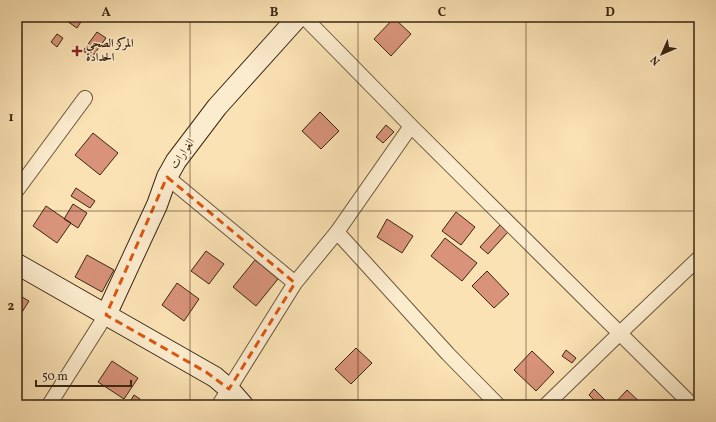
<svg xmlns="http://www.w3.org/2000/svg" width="716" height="422" font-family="Vollkorn,Amiri,serif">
<rect width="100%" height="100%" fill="#fbe2b4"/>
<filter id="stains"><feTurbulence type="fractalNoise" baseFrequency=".005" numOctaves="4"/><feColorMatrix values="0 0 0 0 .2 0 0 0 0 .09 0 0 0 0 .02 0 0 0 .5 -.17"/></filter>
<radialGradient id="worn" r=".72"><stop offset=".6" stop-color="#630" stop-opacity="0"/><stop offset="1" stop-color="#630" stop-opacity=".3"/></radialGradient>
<path fill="#d8937a" stroke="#3a2712" d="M61 17H84L77 28Z
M394 18 411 34 391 56 374 39Z
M97 32 106 38 92 57 83 51Z
M57 34 63 38 57 47 51 42Z
M320 112 339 131 321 149 302 131Z
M386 125 394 132 383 143 376 137Z
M93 133 118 153 100 175 75 155Z
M76 188 95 201 90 208 71 196Z
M73 204 87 213 78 228 64 219Z
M46 206 71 223 57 243 33 226Z
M456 212 475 227 461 245 442 231Z
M387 219 413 236 402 253 377 237Z
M500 225 508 232 488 254 480 247Z
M445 238 477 263 462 281 431 256Z
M206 251 224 264 209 284 191 271Z
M87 255 114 270 102 292 75 277Z
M255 260 278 279 256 306 233 287Z
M487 271 509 294 494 308 472 286Z
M177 283 199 299 184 321 162 305Z
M17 294 29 301 17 320Z
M356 348 372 363 351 384 335 369Z
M566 350 576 358 572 363 562 356Z
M532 351 554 372 536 391 514 370Z
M112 361 138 378 124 399 98 382Z
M594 389 606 401 602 405H599L589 395Z
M627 390 643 405H613Z
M134 395 140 399 137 405H128Z"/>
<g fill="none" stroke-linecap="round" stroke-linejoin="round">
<defs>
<path id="street" d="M304 17 411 126 692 405
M167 177 295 283
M17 190 85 98
M337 232 448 354 498 405
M49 405 106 315
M219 405 295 283 337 232 411 126
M546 405 620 333 699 258"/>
<path id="secondary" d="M17 264 215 377 229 389 243 405
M106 315 157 205 167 177 176 161 217 107 298 17"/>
</defs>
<use href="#street" stroke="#6a563a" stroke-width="16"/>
<use href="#secondary" stroke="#3a2712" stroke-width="22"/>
<use href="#street" stroke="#fcecce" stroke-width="14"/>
<use href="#secondary" stroke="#fcecce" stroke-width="20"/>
</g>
<path fill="none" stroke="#df560c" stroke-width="3" stroke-dasharray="8 5" stroke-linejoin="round" d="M167 177 295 283 229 389 206 372 106 315Z"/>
<path fill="none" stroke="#3a2712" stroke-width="1" stroke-opacity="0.55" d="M190 17V405M358 17V405M526 17V405M17 211H699"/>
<path fill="#8f2418" stroke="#fcecce" stroke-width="1.5" d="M75 45h4v4h4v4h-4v4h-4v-4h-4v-4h4z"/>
<g text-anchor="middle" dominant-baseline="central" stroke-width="3" stroke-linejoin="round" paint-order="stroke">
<g font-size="12" font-weight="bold" fill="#3a2712" stroke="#fcecce" text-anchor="start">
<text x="86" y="44">المركز الصحي<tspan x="86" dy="14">الحدادة</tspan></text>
</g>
<g font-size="12" fill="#3a2712" stroke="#fcecce">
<text transform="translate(183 154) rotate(-55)">الغوارات</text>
</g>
</g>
<rect width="716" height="422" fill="none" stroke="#fbe2b4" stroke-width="44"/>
<g transform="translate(662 54) rotate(225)" stroke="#fcecce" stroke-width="3" paint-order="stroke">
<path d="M0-3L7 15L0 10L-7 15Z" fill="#3a2712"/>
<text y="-6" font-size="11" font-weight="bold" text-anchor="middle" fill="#3a2712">N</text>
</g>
<path d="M36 380v6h95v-6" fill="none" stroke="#3a2712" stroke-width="2"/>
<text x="42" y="380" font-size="12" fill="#3a2712" stroke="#fcecce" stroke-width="3" paint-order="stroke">50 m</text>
<rect x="22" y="22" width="672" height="378" fill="none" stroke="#3a2712" stroke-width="1.5"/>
<g font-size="13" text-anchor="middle" font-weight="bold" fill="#3a2712">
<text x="106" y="16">A</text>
<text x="274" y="16">B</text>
<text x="442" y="16">C</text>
<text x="610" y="16">D</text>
<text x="11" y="121">1</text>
<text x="11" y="310">2</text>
</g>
<rect width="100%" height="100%" filter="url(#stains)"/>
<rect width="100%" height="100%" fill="url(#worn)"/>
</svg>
